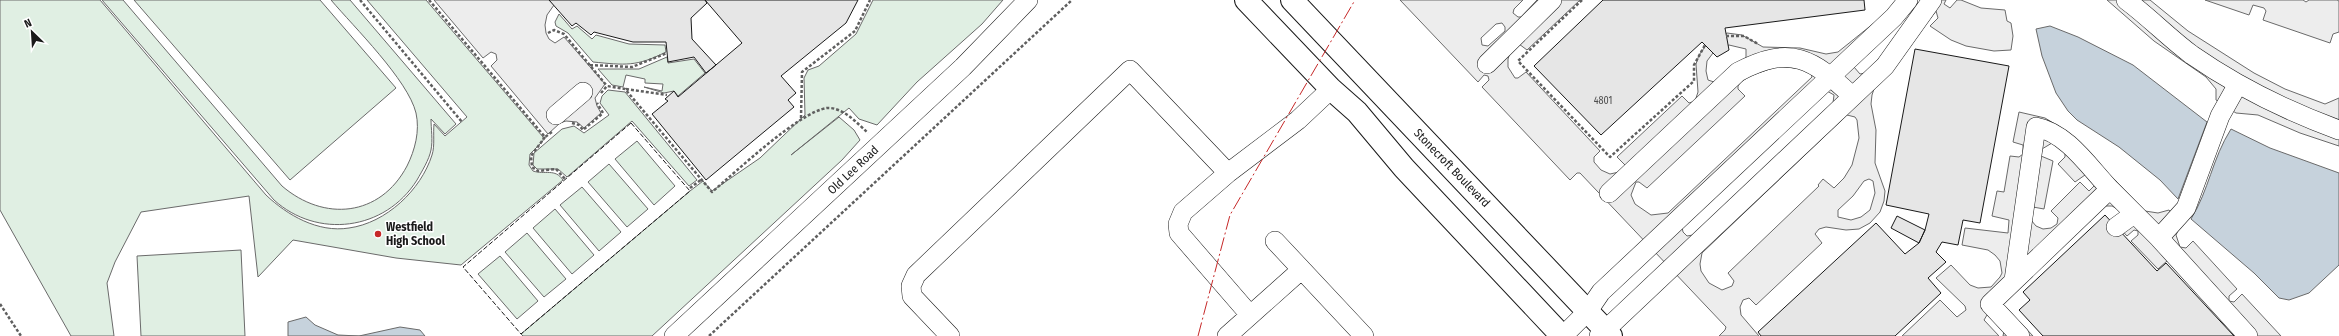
<svg xmlns="http://www.w3.org/2000/svg" width="2339" height="336" font-family="'Fira Sans Condensed',sans-serif">
<rect width="100%" height="100%" fill="#fff"/>
<path fill="#e0efe3" stroke="#6a6a6a" d="M0 0H100L266 195C287 215 318 233 349 228 386 223 421 190 432 155 435 146 433 134 434 124L445 136 467 117 367 0H426L543 137V141L530 154 529 165 533 171C545 175 555 168 563 180L461 265 396 258 293 240 258 277 249 196 141 212 115 262 107 283 114 336H71L0 210Z
M102 0H123L282 186C324 222 380 217 407 166 415 150 420 131 416 113 408 80 354 27 331 0H350L456 124 445 134 431 119C431 129 433 140 431 150 429 160 422 171 417 180 385 231 317 239 274 200Z
M134 0H320L396 88 290 180Z
M873 0H1003L982 24 917 82 877 125 859 119 849 108 791 155 839 117 854 130 860 140 842 160 652 336H523L521 334 690 191 703 181 712 191 760 158 805 115 804 78 808 70 819 66 856 34Z
M559 14 572 29 577 26 592 39 596 35 629 44 665 45 666 52C636 67 625 65 593 62L568 33 556 26 555 22Z
M667 57 668 63 694 59 705 73 678 96 674 91 664 93 644 87 662 91 663 84 645 83V79L626 75 623 87 612 85 598 69H639Z
M608 90 625 92 697 180 689 186 632 121 567 177 558 169H537L533 165 534 153 562 129 574 126 584 133 609 115 600 103 602 96Z
M637 141 675 186 654 205 615 159Z
M609 164 648 209 627 227 588 182Z
M582 187 621 232 599 251 560 205Z
M555 209 594 255 572 274 533 228Z
M527 233 566 279 544 297 505 252Z
M241 250 245 336H141L137 256Z
M500 256 538 301 517 319 478 274Z"/>
<path fill="#ededed" stroke="#6a6a6a" fill-rule="evenodd" d="M434 0H549L554 5 547 15 545 25 546 33 549 39 555 43 564 37 605 84 595 98 597 106 601 113 584 128 577 122 566 121 560 123 548 134 491 66 497 60 496 54 491 52 483 58Z
M1400 0H1523L1514 9 1513 13 1518 17H1521L1537 0H1580L1527 50 1519 44 1511 50 1508 59V67L1515 78H1518L1526 72 1600 151 1594 157V162L1601 170 1610 174 1619 172 1625 165 1617 157 1682 96 1689 103 1695 101 1698 92 1696 64 1699 55 1707 44 1727 33 1742 35 1763 47 1800 48 1826 54 1838 52 1879 19 1854 67 1860 74 1865 73 1874 64 1889 47 1923 0H1946L1944 4 1950 8 1957 0H1961L1981 8 2005 10 2007 21 2011 23 2013 36 2011 50 1994 51 1966 46 1951 40 1930 26 1938 18 1936 11 1874 89 1872 95 1871 104 1876 130 1875 163 1885 191 1884 201 1880 212 1870 223 1859 229 1846 230 1826 227 1819 229 1815 234 1822 243 1756 305 1749 298 1743 300 1740 307 1741 315 1759 336H1719L1725 330 1726 327 1580 173H1577L1570 180 1482 87 1489 80 1488 76 1484 75 1478 82ZM1502 23 1505 27V31L1488 46 1482 45 1481 38 1496 24ZM1729 45 1746 49V58L1714 82 1708 80 1706 71 1707 61 1713 53ZM1778 66 1810 70 1812 77 1668 213 1651 215 1635 204 1631 195 1636 182H1639L1647 188 1745 96 1738 89V86L1741 82 1750 76ZM1827 91 1834 95 1833 103 1693 235 1687 236 1683 232 1682 227ZM1847 115 1855 117 1857 120 1859 138 1852 165 1844 178 1834 188 1823 179 1818 185 1819 186 1728 273 1734 281 1732 286 1722 290 1709 283 1701 271 1700 264 1702 253ZM1869 179 1873 181 1875 193 1870 210 1861 217 1851 220 1838 217V210L1853 196 1864 181Z
M2107 0H2150L2188 31 2254 73 2285 89 2325 104 2339 98V146L2300 133 2258 115 2236 113 2216 100V89L2206 77 2154 41Z
M2205 0H2303L2306 2 2309 0H2337L2339 1V32L2333 34 2330 43 2263 20 2266 11 2264 8 2253 5 2249 15Z
M2019 112 2045 118 2068 132 2145 211 2158 213 2169 210 2181 224 2176 235 2180 247 2186 248 2193 241 2237 289 2229 296V301L2234 302 2242 294 2281 336H2237L2167 261 2158 269 2131 241 2138 235V231L2134 230 2127 236 2115 223 2121 211 2112 206H2105L2002 303 2033 336H2003L2004 331 1987 315 1984 320 1999 336H1902L1940 300 1957 317 1966 310 1965 306 1936 278 1951 265 1970 285 1978 288 1991 287 2000 277 2002 273 2000 261 1995 255 1988 250 1962 245 1965 228 2008 233 2009 220 1992 216 1997 191 2004 192 2010 156 2019 157 2023 154V145L2013 142ZM2052 143 2065 152V157L2058 164 2075 182 2085 175 2095 185 2089 191 2080 182 2051 211 2058 218 2057 224 2051 228 2043 229 2036 226 2031 220 2033 207 2044 209 2053 161 2041 156 2042 149Z"/>
<path fill="#c6d2dc" stroke="#6a6a6a" d="M2050 26 2078 37 2133 65 2207 122 2178 199 2160 180 2119 147 2077 120 2068 111 2056 93 2042 56 2036 29Z
M2231 129 2270 148 2339 173V265L2309 293 2289 300 2279 298 2254 273 2191 219C2209 190 2212 159 2231 129Z
M306 317 315 325 338 335 359 336 400 327 420 330 425 336H288V322Z"/>
<path fill="#e6e6e6" stroke="#1a1a1a" d="M549 0H705L707 3 691 18 692 39 716 65 706 73 694 57 668 62 666 42H633L594 32 591 35 576 23 572 26Z
M705 0H858L846 23 781 76 796 93 788 100 794 107 706 180 652 114 668 101 665 99 674 91 678 97 742 43Z
M1603 0H1864L1865 10 1725 28 1729 50 1717 57 1702 42 1601 135 1534 66Z
M1915 49 2009 66 1980 223 1963 220 1958 245 1942 242 1936 252 1946 262 1928 278 1941 293 1895 336H1761L1758 332 1876 223 1905 254 1919 243 1925 230 1929 214 1886 205Z
M2105 215 2157 271 2166 263 2234 336H2043L2019 310 2030 300 2023 292Z
M1897 216 1925 230 1919 243 1891 228Z"/>
<g fill="none" stroke-linecap="round" stroke-linejoin="round">
<defs>
<path id="minor" d="M2126 0C2149 17 2169 38 2192 55 2238 87 2287 111 2339 130
M1487 64 1552 0
M556 115 583 92
M1228 173 1298 120 1331 89
M1609 193 1738 72C1791 44 1813 59 1852 96
M2116 227 2134 214
M2159 238 2186 208 2220 116 2238 84
M1275 241 1364 336
M2014 280 2036 127C2067 133 2089 167 2110 189
M674 336 963 67 1028 0
M950 336 912 296 911 286 916 275 1130 70 1228 173 1183 212 1178 224 1179 233 1250 315
M1227 336 1301 270
M1563 336 1588 311 1601 292 1894 17 1908 0
M1599 336 1885 66 1932 0
M2020 336 1990 304 2110 189 2159 238 2248 336"/>
<path id="major" d="M1246 0 1331 89 1357 112 1404 168 1562 336
M1292 0 1611 336"/>
</defs>
<use href="#minor" stroke="#1a1a1a" stroke-width="20"/>
<use href="#major" stroke="#1a1a1a" stroke-width="24"/>
<path stroke="#5f5f5f" stroke-width="2.5" stroke-dasharray="3 2" stroke-linecap="butt" d="M360 0 462 122
M429 0 545 137 552 132
M1582 0 1518 61 1610 157 1694 81V65L1705 45
M548 33 554 30 564 34 607 86
M1726 36H1744L1758 44
M590 65 632 67 667 53
M626 89 667 95
M601 93 607 86 625 89 712 192C737 171 799 112 827 108 843 107 857 123 868 133
M801 118 802 72 855 31 870 0
M572 123 579 125 583 130 603 113 597 103
M545 137 531 156 532 167 538 171 556 169 565 179
M690 188 702 179
M0 304 21 336
M709 336 1072 0"/>
<use href="#minor" stroke="#fff" stroke-width="19"/>
<use href="#major" stroke="#fff" stroke-width="22"/>
<path stroke="#1a1a1a" stroke-width="1" stroke-dasharray="5 2" stroke-linecap="butt" d="M631 123 690 191 521 334 463 267Z"/>
<path stroke="#c62828" stroke-width="1" stroke-dasharray="14 3 2 3" stroke-linecap="butt" d="M1198 336 1230 215 1355 0"/>
</g>
<circle fill="#c62828" stroke="#fff" stroke-width="1.5" cx="378" cy="234" r="4"/>
<g text-anchor="middle" dominant-baseline="central" stroke-width="3" stroke-linejoin="round" paint-order="stroke">
<g font-size="10" fill="#4d4d4d">
<text x="1603" y="101">4801</text>
</g>
<g font-size="12" fill="#1a1a1a" stroke="#fff">
<text transform="translate(1452 168) rotate(46)">Stonecroft Boulevard</text>
<text transform="translate(853 170) rotate(-43)">Old Lee Road</text>
</g>
<g font-size="12" font-weight="bold" fill="#1a1a1a" stroke="#fff" text-anchor="start">
<text x="386" y="227">Westfield<tspan x="386" dy="14">High School</tspan></text>
</g>
</g>
<g transform="translate(32 32) rotate(335)" stroke="#ffffff" stroke-width="3" paint-order="stroke">
<path d="M0-3L7 15L0 10L-7 15Z" fill="#1a1a1a"/>
<text y="-6" font-size="11" font-weight="bold" text-anchor="middle" fill="#1a1a1a">N</text>
</g>
</svg>
